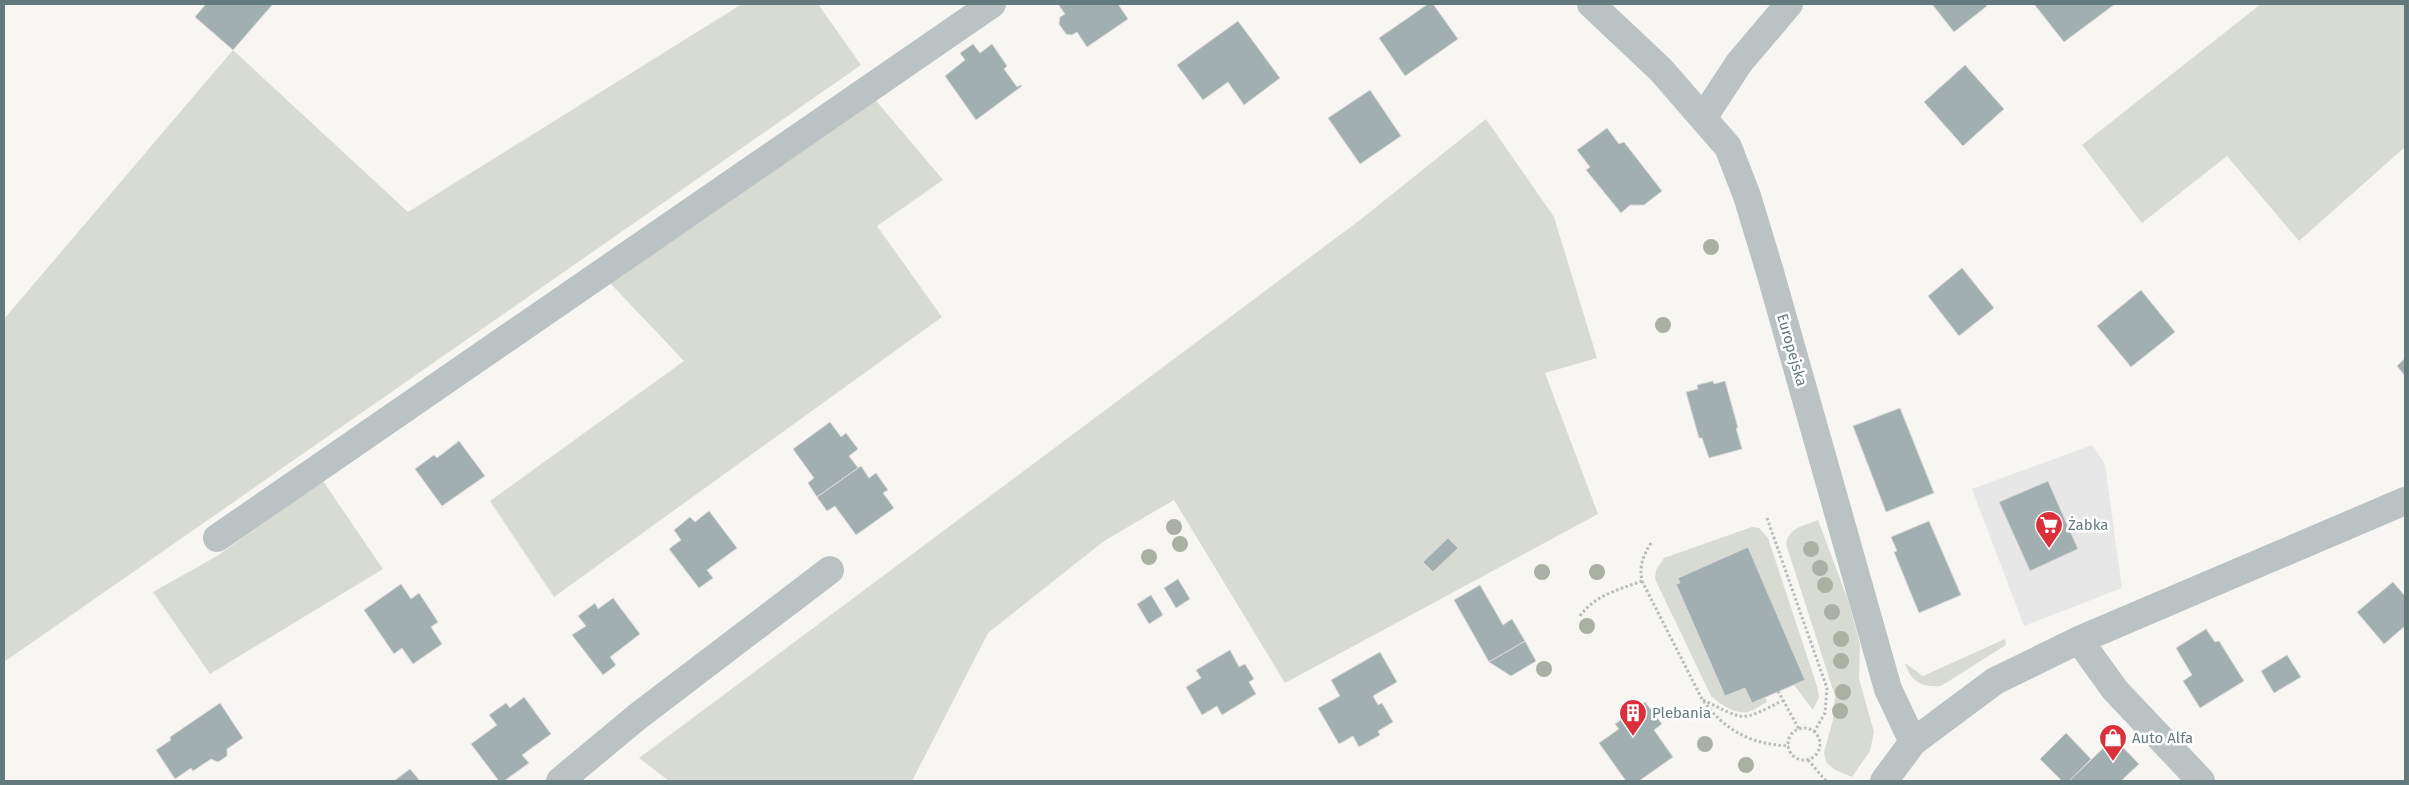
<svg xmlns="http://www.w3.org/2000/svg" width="2409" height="785" font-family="'Fira Sans',sans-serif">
<rect width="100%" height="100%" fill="#f7f6f3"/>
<path fill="#e7e7e7" d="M2092 445 2105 464 2122 588 2024 626 1972 489Z"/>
<path fill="#d8dbd3" d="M742 4H818L861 65 4 662V319L233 50 408 212Z
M2261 4H2405V147L2299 241 2227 156 2142 223 2082 145Z
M873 97 943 180 877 226 942 317 554 597 490 501 684 361 609 282Z
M1486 119 1554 217 1597 358 1545 373 1598 514 1285 683 1174 500 1104 541 988 633 912 781H669L639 758 1360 220Z
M323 481 383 569 210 674 153 592 217 556Z
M1818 520 1848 600 1860 644 1859 679 1874 732 1870 751 1852 777 1835 770 1826 762 1824 752 1833 720 1835 696 1786 544C1789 527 1804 526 1818 520Z
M1752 527 1759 528 1768 538 1817 686 1819 697 1813 710 1794 685 1805 679 1748 548 1678 578 1680 583 1676 585 1725 696 1745 688 1752 703 1765 697 1767 702C1761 705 1755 710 1748 712 1737 715 1719 704 1711 696L1655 579 1656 570 1664 558Z
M2005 639 2006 645 1941 686C1922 688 1910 681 1905 663L1923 676Z"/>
<path fill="#a2afb1" stroke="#d8d7d6" d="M206 4H273L233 50 195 17Z
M1058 4H1118L1128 19 1087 47 1077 32 1072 35 1066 34 1059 24 1060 17 1065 14Z
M1428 4H1433L1458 39 1405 76 1379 38Z
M1932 4H1985L1987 6 1954 32Z
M2034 4H2115L2064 42Z
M1238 21 1280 78 1244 105 1228 82 1203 100 1177 65Z
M973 44 980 53 992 44 1007 66 1004 69 1017 87 1021 85 1022 86 976 120 945 76 965 60 960 53Z
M1965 65 2004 109 1963 146 1924 102Z
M1370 90 1401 136 1360 164 1328 118Z
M1607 128 1619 144 1624 142 1662 191 1644 205H1630L1621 213 1586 170 1590 167 1577 150Z
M1962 268 1994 308 1959 336 1928 296Z
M2141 290 2175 332 2131 367 2097 326Z
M2405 358V376L2397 366Z
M1713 381 1714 384 1725 381 1738 428H1736L1742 449 1709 458 1702 438H1699L1686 392 1698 389 1697 385Z
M1900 408 1934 493 1886 512 1853 426Z
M830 422 841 437 846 433 858 449 849 456 858 468 817 497 808 483 814 478 793 449Z
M459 441 485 476 442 506 415 469 434 455 437 458Z
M861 466 869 478 876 473 888 490 883 493 894 508 856 535 835 506 827 511 817 497Z
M2048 481 2078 549 2030 571 1999 502Z
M709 511 737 548 707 570 713 578 699 588 669 549 681 540 674 530 690 517 695 522Z
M1929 521 1961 595 1919 613 1894 552 1897 551 1891 537Z
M1448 538 1458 548 1433 572 1423 562Z
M1748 547 1805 680 1752 703 1745 688 1725 696 1676 584 1680 583 1678 578Z
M1178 579 1190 599 1176 608 1164 588Z
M2393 582 2405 596V626L2384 644 2357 612Z
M401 584 411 599 419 593 438 622 431 627 442 644 413 664 402 648 394 654 364 610Z
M1480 585 1503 625 1512 619 1525 641 1489 662 1454 600Z
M1151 595 1163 615 1149 624 1137 604Z
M613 598 640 634 610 657 616 665 603 675 572 635 586 626 578 616 595 603 598 609Z
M2206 629 2215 642 2219 641 2244 681 2200 708 2183 681 2192 675 2176 648Z
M1525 641 1536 661 1511 676 1489 662Z
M1230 650 1239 667 1245 664 1254 679 1249 682 1256 694 1222 715 1217 706 1202 715 1186 687 1201 678 1196 670Z
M1380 652 1397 682 1373 696 1378 705 1382 703 1393 722 1378 731 1380 735 1359 747 1353 736 1339 744 1318 708 1340 696 1331 680Z
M2287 655 2301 677 2274 693 2261 671Z
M524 697 551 734 522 755 529 763 504 781H499L471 744 497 725 489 715 506 703 510 708Z
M1645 702 1662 724 1654 730 1673 757 1639 781H1626L1599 743 1619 729 1615 724Z
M220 703 243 738 227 749V756L218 762 211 759 193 771 191 768 175 779 156 750 171 740 170 737Z
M2066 733 2091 759 2069 781H2062L2040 759Z
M2114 738 2139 764 2121 781H2069Z
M410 769 420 781H394Z"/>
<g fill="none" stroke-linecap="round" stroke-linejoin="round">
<path stroke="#b6bbbc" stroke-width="3" stroke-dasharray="2.5 2.5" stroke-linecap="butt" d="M1767 518 1827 688 1825 713 1814 732
M1651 543C1643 556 1639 565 1642 581L1702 699C1725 731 1750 744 1789 746
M1580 616C1595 595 1618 590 1642 581
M1778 691 1799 729
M1703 700C1747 721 1739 722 1782 701
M1788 744a16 16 0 1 1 32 0a16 16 0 1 1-32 0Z
M1808 760 1826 781"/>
<path stroke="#bbc2c3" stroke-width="28" d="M1591 4 1661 70 1728 147 1747 196 1770 272 1888 689 1913 742
M1703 118 1739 63 1789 4
M217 538 992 4
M2079 640 2115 690 2201 781
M560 781 637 717 830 570
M1884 781 1913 742 1995 681 2079 640 2405 501"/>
</g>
<g fill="#aab0a3">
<circle cx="1711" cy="247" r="8"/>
<circle cx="1663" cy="325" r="8"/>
<circle cx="1174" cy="527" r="8"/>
<circle cx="1180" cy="544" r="8"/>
<circle cx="1811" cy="549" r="8"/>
<circle cx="1149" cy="557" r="8"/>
<circle cx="1820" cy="568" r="8"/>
<circle cx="1542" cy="572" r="8"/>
<circle cx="1597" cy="572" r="8"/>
<circle cx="1825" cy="585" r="8"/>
<circle cx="1832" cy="612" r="8"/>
<circle cx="1587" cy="626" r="8"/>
<circle cx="1841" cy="639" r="8"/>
<circle cx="1841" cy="661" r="8"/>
<circle cx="1544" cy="669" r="8"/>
<circle cx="1843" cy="692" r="8"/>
<circle cx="1840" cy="711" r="8"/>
<circle cx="1705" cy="744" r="8"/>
<circle cx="1746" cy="765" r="8"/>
</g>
<defs>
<symbol id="supermarket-pin" viewBox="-11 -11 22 30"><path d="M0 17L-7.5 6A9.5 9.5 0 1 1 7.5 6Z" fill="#db2f3c" stroke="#fff"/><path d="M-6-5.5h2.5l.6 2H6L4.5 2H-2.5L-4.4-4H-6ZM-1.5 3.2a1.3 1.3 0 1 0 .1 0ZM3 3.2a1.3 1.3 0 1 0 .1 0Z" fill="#fff"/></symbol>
<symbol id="building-pin" viewBox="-11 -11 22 30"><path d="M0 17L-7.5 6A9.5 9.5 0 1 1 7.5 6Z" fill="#db2f3c" stroke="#fff"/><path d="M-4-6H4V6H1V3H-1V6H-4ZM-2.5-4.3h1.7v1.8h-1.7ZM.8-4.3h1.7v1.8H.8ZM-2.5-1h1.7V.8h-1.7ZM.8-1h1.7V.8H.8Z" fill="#fff"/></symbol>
<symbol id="shop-pin" viewBox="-11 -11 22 30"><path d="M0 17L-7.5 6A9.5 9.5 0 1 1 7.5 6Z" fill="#db2f3c" stroke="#fff"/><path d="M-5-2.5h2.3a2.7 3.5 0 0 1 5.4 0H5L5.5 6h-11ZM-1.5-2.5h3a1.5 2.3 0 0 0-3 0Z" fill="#fff"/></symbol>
</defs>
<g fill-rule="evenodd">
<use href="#supermarket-pin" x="2033" y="509" width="32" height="43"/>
<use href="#building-pin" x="1617" y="697" width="32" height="43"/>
<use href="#shop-pin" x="2097" y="722" width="32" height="43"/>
</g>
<g text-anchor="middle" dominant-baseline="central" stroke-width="5" stroke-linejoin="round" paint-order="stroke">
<g font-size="15" fill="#637a7d" stroke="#fff">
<text transform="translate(1792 350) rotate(74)">Europejska</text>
</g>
<g font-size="15" fill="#637a7d" stroke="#fff" text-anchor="start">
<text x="2068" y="525">Żabka</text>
<text x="1652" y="713">Plebania</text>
<text x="2132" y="738">Auto Alfa</text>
</g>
</g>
<rect width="2409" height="785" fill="none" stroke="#637a7d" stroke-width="10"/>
</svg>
